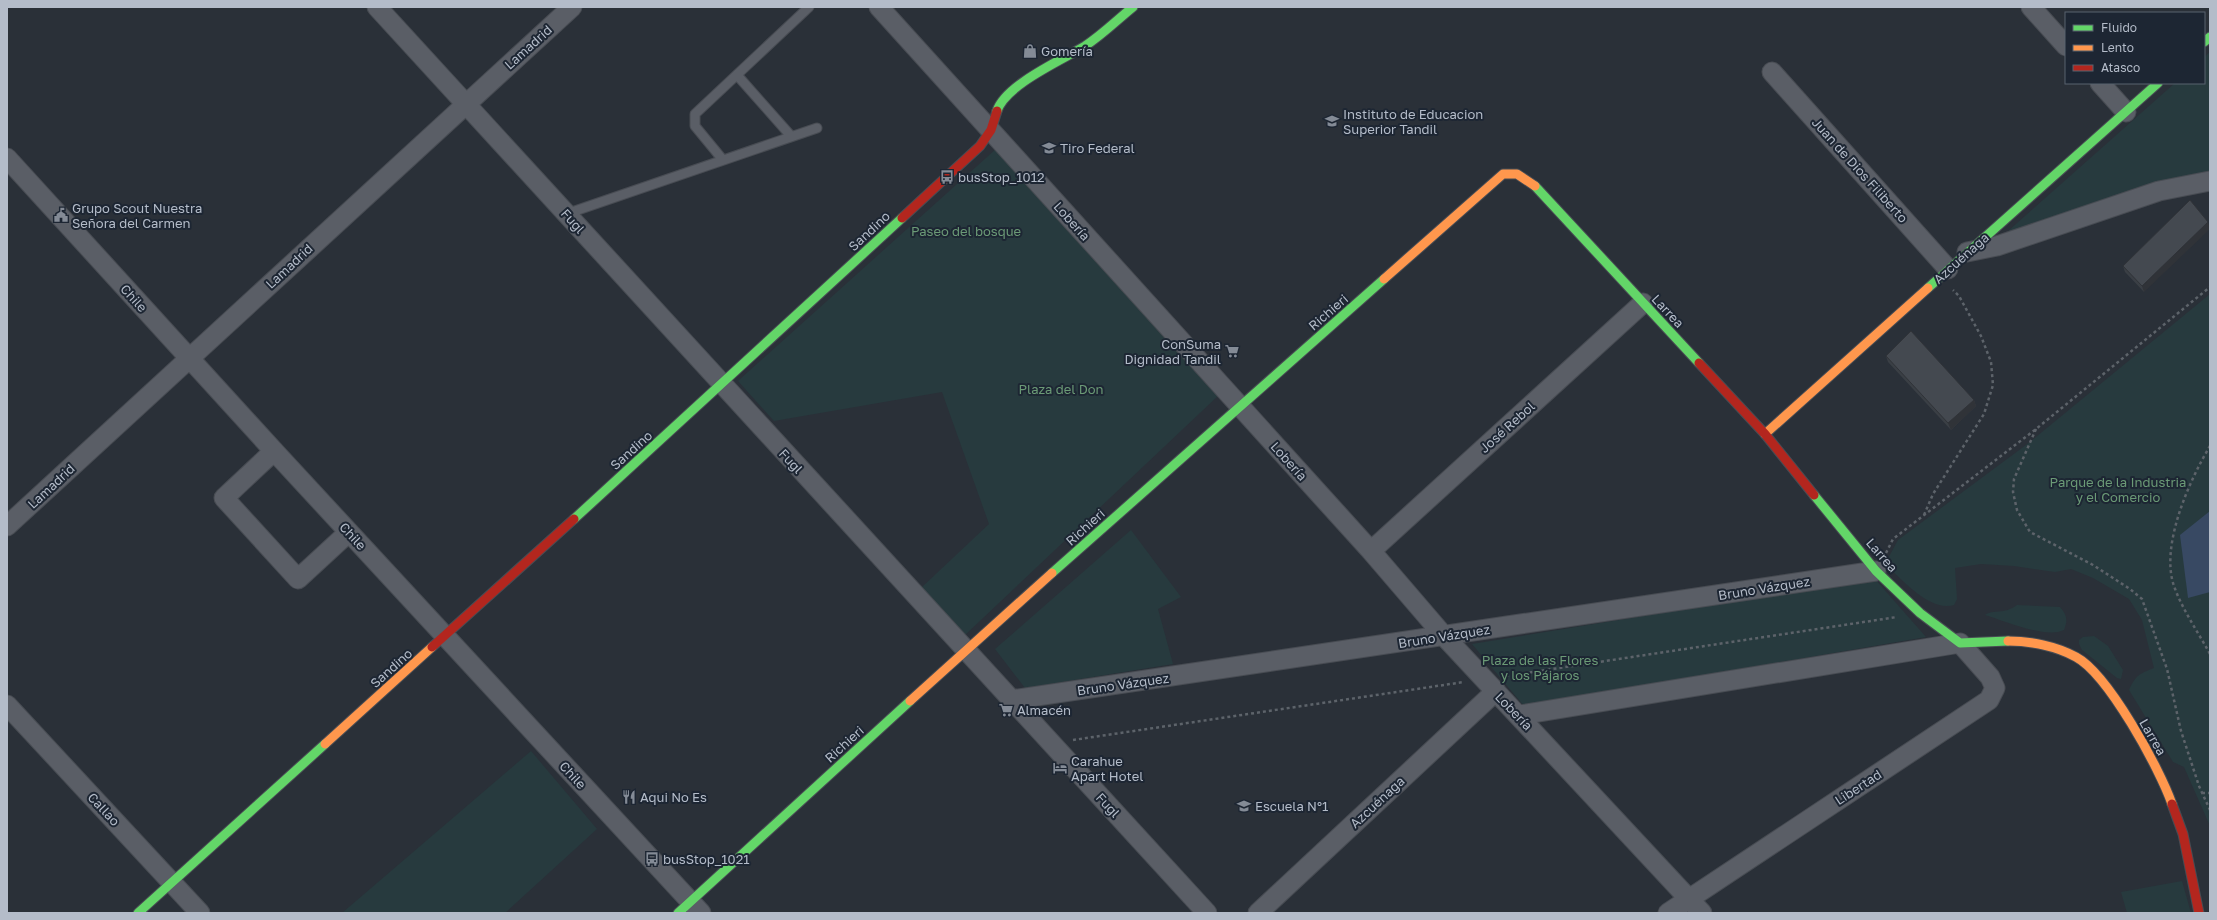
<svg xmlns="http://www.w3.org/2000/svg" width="2217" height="920" font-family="'Golos Text',sans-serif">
<rect width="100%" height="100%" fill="#2a3038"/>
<path fill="#273a3e" d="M2210 52V171L2179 178 1998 240 2175 83H2204V57Z
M996 149 1220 394 965 635 921 588 989 524 942 392 774 421 738 381Z
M2210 294V826L2184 767 2173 762 2129 690C2136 675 2139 674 2154 668L2142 620 2129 599 2093 578 2071 569 2055 572 2014 566 1981 564 1955 568 1957 599 1954 605C1929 612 1902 579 1885 564L1898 540 2030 442Z
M1131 530 1181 597 1158 609 1173 664 1025 688 995 649Z
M1874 578 1926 637 1524 706 1472 644Z
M2017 605 2060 607C2067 615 2068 620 2064 630 2046 639 2005 621 1985 615 1993 609 2004 615 2017 605Z
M2094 636 2108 646 2123 670 2121 679 2117 678 2082 650 2079 644V640L2083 637Z
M531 751 597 829 505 913H342Z
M2182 881 2191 913H2127L2121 892Z"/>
<path fill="#384963" d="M2210 511V592L2188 598 2180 535Z"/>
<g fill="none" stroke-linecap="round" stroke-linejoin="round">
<defs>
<path id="lane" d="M737 75 791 136
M723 160 695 126V114L809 7
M566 214 817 128"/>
<path id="street" d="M377 7 1207 913
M879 7 1371 551 1444 636 1702 913
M2031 7 2066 46
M1772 72 1948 269
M2100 83 2126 112
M7 158 274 451 701 913
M1967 252 1997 246 2159 191 2210 181
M274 451 224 498 298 579 349 532
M7 526 572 7
M1371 551 1643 303
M1011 700 1876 571
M7 705 200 913
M1520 715 1960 643 1990 677 1995 688 1989 700 1668 913
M1258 913 1496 691"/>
<path id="fast" d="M2204 42 2210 37
M997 111C1005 85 1062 60 1085 46 1102 35 1117 20 1133 7
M1535 186 1699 363
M1928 288 2158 83
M1814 495 1876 571 1920 613 1960 643 2008 641
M574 519 902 218
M1052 573 1384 279
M138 913 325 744
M678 913 910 701"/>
<path id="slow" d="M1384 279 1503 174H1517L1535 186
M1765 434 1928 288
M2008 641C2030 641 2056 646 2076 657 2108 674 2160 769 2172 804
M910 701 1052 573
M325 744 432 647"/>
<path id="jam" d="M902 218 980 146 991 130 997 111
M1699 363 1765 434 1814 495
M432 647 574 519
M2172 804 2183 834 2199 913"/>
</defs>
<use href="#lane" stroke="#484c53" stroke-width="11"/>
<use href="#street" stroke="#484c53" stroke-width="21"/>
<use href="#fast" stroke="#484c53" stroke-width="11"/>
<use href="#slow" stroke="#484c53" stroke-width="11"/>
<use href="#jam" stroke="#484c53" stroke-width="11"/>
<path stroke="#5d636a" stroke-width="2.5" stroke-dasharray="3 3" stroke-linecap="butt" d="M2036 429 2014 479 2013 492 2017 510 2030 532 2093 565 2130 589 2142 599 2167 669 2181 731 2199 786 2210 810
M2210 446C2189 481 2160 546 2174 586 2182 609 2198 632 2210 654
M1924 515 1933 494 1984 414 1993 385 1991 362 1981 336 1959 296 1953 290
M1886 553 1893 539 2036 429 2210 287
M1506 676 1897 617
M1073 740 1464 682
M2202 793H2210"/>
<use href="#lane" stroke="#5a5e66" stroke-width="9"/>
<use href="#street" stroke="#5a5e66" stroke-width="19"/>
<use href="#fast" stroke="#63d668" stroke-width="9"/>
<use href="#slow" stroke="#ff974d" stroke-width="9"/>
<use href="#jam" stroke="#b3261e" stroke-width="9"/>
</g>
<path fill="#3a3f45" d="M2190 200 2144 292 2125 272 2123 266Z
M1886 356 1974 400 1976 406 1951 430 1888 362Z"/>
<path fill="#303338" d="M2208 222 2210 227V229L2144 292 2142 286Z
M1974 400 1976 406 1951 430 1948 423Z"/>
<path fill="#444950" stroke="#303338" d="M2190 200 2208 222 2142 286 2123 266Z
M1911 331 1974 400 1948 423 1886 356Z"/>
<defs>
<symbol id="shop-bare" viewBox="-9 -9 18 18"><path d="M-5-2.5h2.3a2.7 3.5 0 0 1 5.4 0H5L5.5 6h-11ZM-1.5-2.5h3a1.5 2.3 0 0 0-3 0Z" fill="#848b96" stroke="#1d2633" stroke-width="2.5" paint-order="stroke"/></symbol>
<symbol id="school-bare" viewBox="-9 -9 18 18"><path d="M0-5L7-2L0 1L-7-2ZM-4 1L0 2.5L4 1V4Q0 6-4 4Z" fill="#848b96" stroke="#1d2633" stroke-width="2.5" paint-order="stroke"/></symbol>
<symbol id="bus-bare" viewBox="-9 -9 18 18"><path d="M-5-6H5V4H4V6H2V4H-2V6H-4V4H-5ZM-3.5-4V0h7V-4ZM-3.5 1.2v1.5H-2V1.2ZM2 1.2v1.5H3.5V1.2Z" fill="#848b96" stroke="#1d2633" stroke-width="2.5" paint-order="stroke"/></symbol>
<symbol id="civic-bare" viewBox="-9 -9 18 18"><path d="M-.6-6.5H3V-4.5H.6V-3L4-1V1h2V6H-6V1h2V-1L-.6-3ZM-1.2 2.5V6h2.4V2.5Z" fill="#848b96" stroke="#1d2633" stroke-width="2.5" paint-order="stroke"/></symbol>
<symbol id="supermarket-bare" viewBox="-9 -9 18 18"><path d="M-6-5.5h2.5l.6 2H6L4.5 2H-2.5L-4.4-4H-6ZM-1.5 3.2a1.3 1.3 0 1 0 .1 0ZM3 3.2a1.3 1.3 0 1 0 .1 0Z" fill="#848b96" stroke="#1d2633" stroke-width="2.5" paint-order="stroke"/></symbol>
<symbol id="hotel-bare" viewBox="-9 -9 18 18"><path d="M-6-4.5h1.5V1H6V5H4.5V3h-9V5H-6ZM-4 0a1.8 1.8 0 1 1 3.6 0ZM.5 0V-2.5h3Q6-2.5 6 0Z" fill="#848b96" stroke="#1d2633" stroke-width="2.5" paint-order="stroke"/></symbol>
<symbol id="restaurant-bare" viewBox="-9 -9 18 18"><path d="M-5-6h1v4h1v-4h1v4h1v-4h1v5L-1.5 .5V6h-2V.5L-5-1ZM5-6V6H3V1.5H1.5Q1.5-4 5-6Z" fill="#848b96" stroke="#1d2633" stroke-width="2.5" paint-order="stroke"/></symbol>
</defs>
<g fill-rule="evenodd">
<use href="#shop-bare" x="1020" y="41" width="20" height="20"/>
<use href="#school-bare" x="1322" y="111" width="20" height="20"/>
<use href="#school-bare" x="1039" y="138" width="20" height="20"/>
<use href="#bus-bare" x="937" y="167" width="20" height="20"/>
<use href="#civic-bare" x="51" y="205" width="20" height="20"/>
<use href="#supermarket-bare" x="1222" y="341" width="20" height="20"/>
<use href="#supermarket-bare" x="996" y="700" width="20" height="20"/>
<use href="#hotel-bare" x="1050" y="758" width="20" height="20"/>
<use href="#restaurant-bare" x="619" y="787" width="20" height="20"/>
<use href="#school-bare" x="1234" y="796" width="20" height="20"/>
<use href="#bus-bare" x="642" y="849" width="20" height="20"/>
</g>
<g text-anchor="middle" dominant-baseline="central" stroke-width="4" stroke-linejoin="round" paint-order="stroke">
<g font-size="13" fill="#b4bcc9" stroke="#1d2633">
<text transform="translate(528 47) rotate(-42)">Lamadrid</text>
<text transform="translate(1860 170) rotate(48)">Juan de Dios Filiberto</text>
<text transform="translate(573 221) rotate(48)">Fugl</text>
<text transform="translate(1072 221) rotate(48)">Lobería</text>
<text transform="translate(869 231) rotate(-43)">Sandino</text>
<text transform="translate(1961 258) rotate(-42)">Azcuénaga</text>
<text transform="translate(289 266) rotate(-43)">Lamadrid</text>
<text transform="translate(134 298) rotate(48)">Chile</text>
<text transform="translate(1668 311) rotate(47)">Larrea</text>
<text transform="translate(1328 312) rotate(-41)">Richieri</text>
<text transform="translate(1507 427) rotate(-42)">José Rebol</text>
<text transform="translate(631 450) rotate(-42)">Sandino</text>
<text transform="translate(791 461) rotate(47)">Fugl</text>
<text transform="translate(1289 461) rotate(48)">Lobería</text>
<text transform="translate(51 486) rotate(-43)">Lamadrid</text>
<text transform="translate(1085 527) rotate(-42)">Richieri</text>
<text transform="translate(353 536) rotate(47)">Chile</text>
<text transform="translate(1882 555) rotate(49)">Larrea</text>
<text transform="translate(1764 588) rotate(-9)">Bruno Vázquez</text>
<text transform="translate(1444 636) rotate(-9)">Bruno Vázquez</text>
<text transform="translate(391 668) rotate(-42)">Sandino</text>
<text transform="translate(1123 684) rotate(-8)">Bruno Vázquez</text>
<text transform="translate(1514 711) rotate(46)">Lobería</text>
<text transform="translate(2153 737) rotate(60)">Larrea</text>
<text transform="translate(844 744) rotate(-42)">Richieri</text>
<text transform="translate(573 775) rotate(47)">Chile</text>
<text transform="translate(1858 787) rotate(-33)">Libertad</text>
<text transform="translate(1377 802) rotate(-43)">Azcuénaga</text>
<text transform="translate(1108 805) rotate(47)">Fugl</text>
<text transform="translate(104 809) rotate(47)">Callao</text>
</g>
<g font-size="13" fill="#b4bcc9" stroke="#1d2633" text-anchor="start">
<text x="1041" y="51">Gomería</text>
<text x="1343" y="114">Instituto de Educacion<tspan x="1343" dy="15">Superior Tandil</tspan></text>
<text x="1060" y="148">Tiro Federal</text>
<text x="958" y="177">busStop_1012</text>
<text x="72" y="208">Grupo Scout Nuestra<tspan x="72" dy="15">Señora del Carmen</tspan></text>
<text x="1221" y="344" text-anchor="end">ConSuma<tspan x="1221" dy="15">Dignidad Tandil</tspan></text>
<text x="1017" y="710">Almacén</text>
<text x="1071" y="761">Carahue<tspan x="1071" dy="15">Apart Hotel</tspan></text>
<text x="640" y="797">Aqui No Es</text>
<text x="1255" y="806">Escuela N°1</text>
<text x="663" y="859">busStop_1021</text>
</g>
<g font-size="13" fill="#6b9a76" stroke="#1d2633">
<text x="966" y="231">Paseo del bosque</text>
<text x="1061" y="389">Plaza del Don</text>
<text x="2118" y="482">Parque de la Industria<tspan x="2118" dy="15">y el Comercio</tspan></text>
<text x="1540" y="660">Plaza de las Flores<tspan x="1540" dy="15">y los Pájaros</tspan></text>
</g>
</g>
<rect width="2217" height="920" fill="none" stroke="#b4bcc9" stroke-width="16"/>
<rect x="2065" y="12" width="140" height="72" fill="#1d2633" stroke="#59626f"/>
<rect x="2073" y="25" width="20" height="6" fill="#63d668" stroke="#59626f"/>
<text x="2101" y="32" font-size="12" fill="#b4bcc9">Fluido</text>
<rect x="2073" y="45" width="20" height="6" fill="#ff974d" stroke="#59626f"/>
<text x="2101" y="52" font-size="12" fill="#b4bcc9">Lento</text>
<rect x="2073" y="65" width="20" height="6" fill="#b3261e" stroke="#59626f"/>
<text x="2101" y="72" font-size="12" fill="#b4bcc9">Atasco</text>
</svg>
